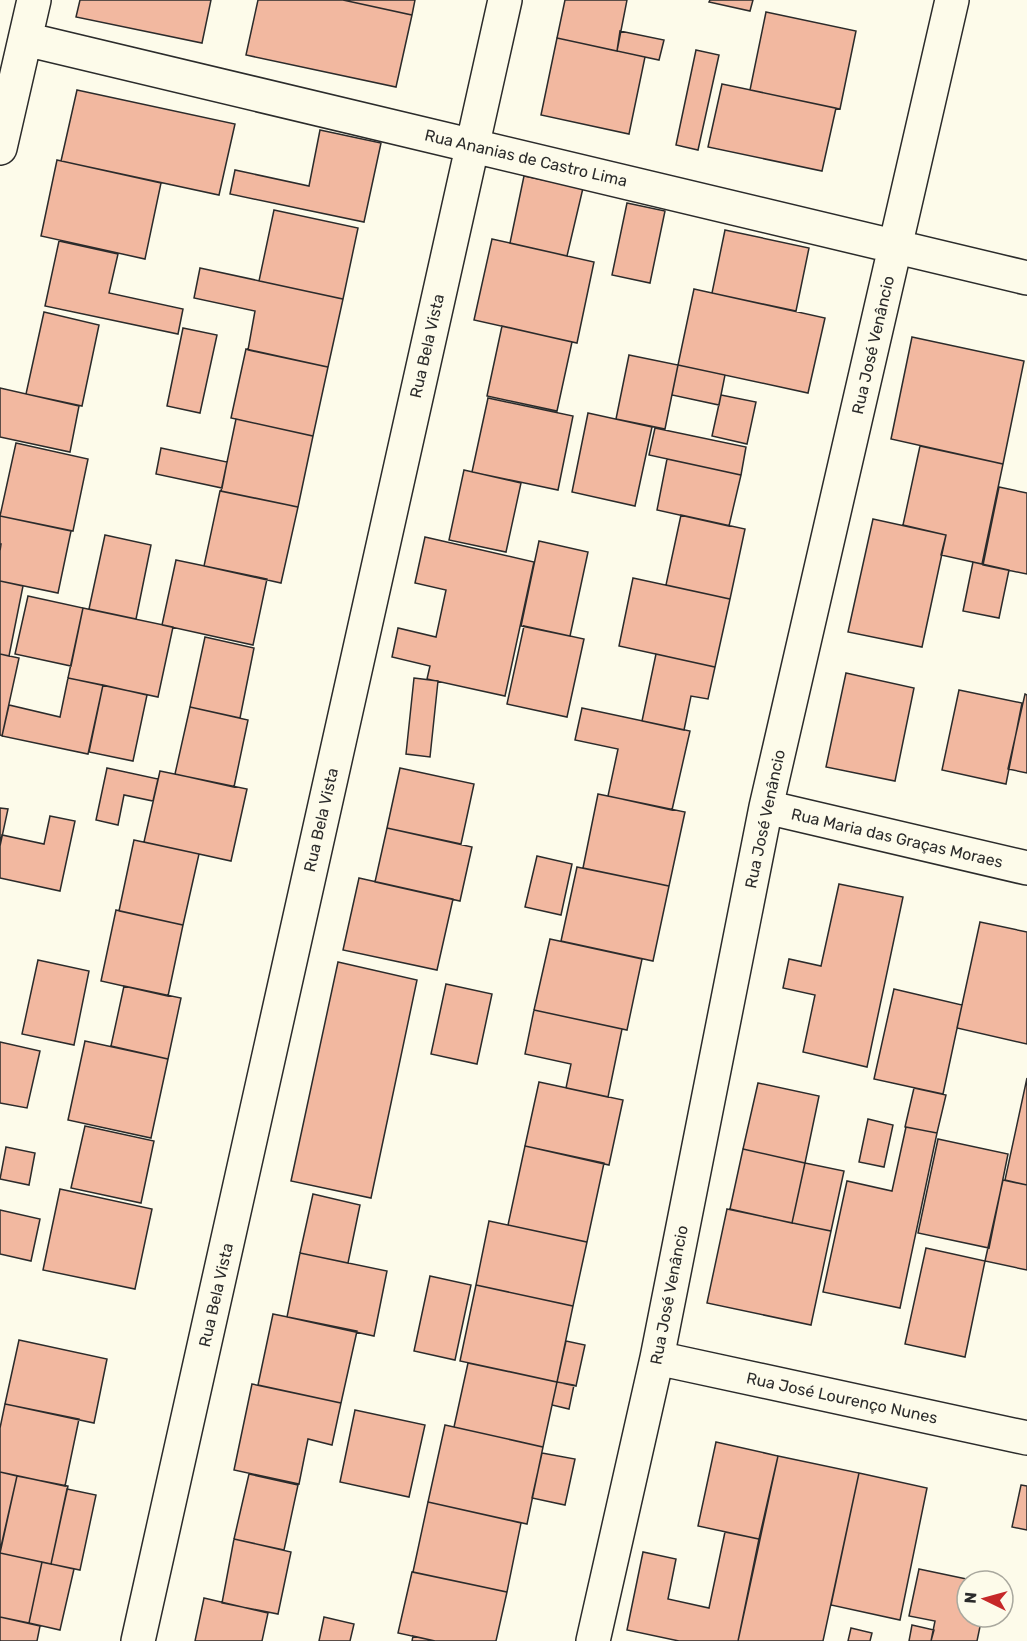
<svg xmlns="http://www.w3.org/2000/svg" width="1027" height="1641" font-family="Rubik,sans-serif">
<rect width="100%" height="100%" fill="#fdfbea"/>
<path fill="#f2b8a0" stroke="#2b2b2b" stroke-width="1.5" d="M80 0H211L202 43 76 17Z
M258 0H343L412 15 396 87 246 55Z
M343 0H415L412 15Z
M565 0H627L617 51 557 38Z
M710 0H753L750 11 709 2Z
M766 12 856 31 840 109 750 90Z
M620 31 664 40 659 60 617 51Z
M557 38 645 57 629 134 541 115Z
M696 50 719 55 698 150 676 145Z
M722 84 836 108 822 171 708 147Z
M77 90 235 124 219 195 61 161Z
M320 130 381 143 364 222 230 194 235 170 309 186Z
M57 160 161 183 145 259 41 236Z
M524 176 583 188 567 256 510 243Z
M627 203 665 211 650 283 612 275Z
M274 210 358 228 343 299 259 281Z
M725 230 809 248 796 311 712 293Z
M492 239 594 262 577 343 474 320Z
M59 241 118 254 109 293 183 309 178 334 45 306Z
M200 268 343 299 328 367 248 350 255 311 194 298Z
M694 289 825 318 808 393 678 365Z
M44 312 99 325 82 406 26 394Z
M502 326 572 342 557 411 487 396Z
M183 328 217 335 200 413 167 406Z
M912 337 1024 361 1003 464 891 439Z
M246 349 328 367 313 436 231 418Z
M629 355 678 365 665 429 616 419Z
M678 365 725 375 719 405 672 395Z
M0 388 79 406 70 452 0 437Z
M721 395 756 402 747 444 712 436Z
M488 398 573 416 558 490 472 472Z
M588 413 652 427 635 506 572 492Z
M236 419 313 436 298 507 221 491Z
M655 428 746 447 741 475 649 455Z
M16 443 88 459 73 531 0 516Z
M920 446 1003 464 982 564 941 555 946 535 903 525Z
M161 448 227 462 222 488 156 474Z
M667 459 741 475 729 526 657 510Z
M464 470 521 483 506 552 449 540Z
M999 487 1027 493V574L983 565Z
M220 491 298 507 281 583 204 566Z
M681 515 745 529 730 599 666 585Z
M0 516 71 531 58 593 0 581V551L1 544H0Z
M873 519 946 535 922 647 848 632Z
M105 535 151 545 136 619 89 609Z
M425 537 534 562 505 696 427 679 430 666 392 657 398 628 436 637 446 590 415 583Z
M539 541 588 552 570 636 521 626Z
M176 560 267 579 253 645 162 625Z
M973 562 1009 570 999 618 963 611Z
M633 578 730 599 715 667 619 646Z
M0 581 23 586 9 656 0 654Z
M28 596 83 608 71 666 15 654Z
M83 608 173 627 158 697 68 678Z
M524 626 584 639 567 717 507 704Z
M205 637 254 648 240 718 190 707Z
M0 654 19 658 2 736 0 735Z
M656 654 715 667 708 699 691 696 684 730 642 721Z
M846 673 914 688 895 781 826 767Z
M68 678 103 685 88 754 2 736 9 705 60 717Z
M414 678 438 681 430 757 406 754Z
M103 685 147 695 133 761 89 752Z
M959 690 1022 703 1006 784 942 770Z
M1025 694 1027 695V773L1008 769Z
M190 707 248 720 234 787 175 774Z
M582 708 690 731 672 810 608 796 618 749 575 740Z
M107 768 158 779 153 801 124 795 118 825 96 820Z
M400 768 474 784 461 844 387 828Z
M160 771 247 789 231 861 144 842Z
M598 794 685 812 669 886 583 868Z
M0 808 8 809 0 846Z
M50 816 75 821 60 891 0 878V846L2 835 44 844Z
M387 828 472 847 460 901 375 882Z
M134 840 199 854 183 925 119 911Z
M537 856 572 864 561 915 525 907Z
M577 867 669 886 653 961 561 941Z
M359 878 453 899 437 970 343 950Z
M839 884 903 897 867 1067 803 1052 815 995 783 988 789 959 821 966Z
M116 910 183 925 168 996 101 981Z
M980 922 1027 932V1044L957 1028Z
M550 939 642 959 627 1030 534 1010Z
M38 960 89 971 74 1045 22 1034Z
M338 962 417 980 371 1198 291 1181Z
M446 984 492 994 477 1064 431 1054Z
M124 986 181 998 168 1059 111 1046Z
M894 989 962 1005 943 1094 874 1079Z
M534 1010 622 1029 608 1097 566 1088 571 1064 525 1054Z
M85 1041 168 1059 151 1138 68 1120Z
M0 1042 40 1051 27 1108 0 1103Z
M1027 1078V1185L1005 1180Z
M539 1082 623 1100 609 1165 525 1146Z
M758 1083 819 1096 805 1163 743 1149Z
M914 1088 946 1095 937 1133 905 1127Z
M868 1119 893 1125 884 1167 859 1162Z
M85 1126 154 1141 141 1203 71 1188Z
M906 1127 937 1133 900 1308 823 1292 847 1181 892 1191Z
M938 1139 1008 1154 989 1248 918 1233Z
M525 1146 604 1163 587 1242 508 1225Z
M6 1147 35 1153 29 1185 0 1179Z
M743 1149 805 1163 792 1223 730 1209Z
M805 1163 844 1171 831 1231 792 1223Z
M1003 1180 1027 1185V1270L985 1261Z
M60 1189 152 1209 135 1289 43 1270Z
M313 1194 360 1205 348 1263 300 1253Z
M727 1209 831 1231 811 1325 707 1303Z
M0 1210 40 1219 31 1261 0 1254Z
M489 1221 587 1242 573 1306 476 1285Z
M926 1248 985 1261 965 1357 905 1344Z
M300 1253 387 1271 374 1336 287 1317Z
M430 1276 471 1285 455 1360 414 1351Z
M476 1285 573 1306 557 1382 460 1361Z
M273 1314 357 1331 341 1403 258 1385Z
M19 1340 107 1359 94 1423 5 1404Z
M566 1341 585 1345 576 1386 557 1382Z
M468 1363 557 1382 543 1447 454 1427Z
M557 1382 574 1385 569 1409 552 1405Z
M252 1384 341 1403 332 1445 308 1439 299 1484 234 1470Z
M5 1404 79 1419 65 1486 0 1472V1428Z
M355 1410 425 1425 409 1497 340 1482Z
M445 1425 543 1447 527 1524 428 1502Z
M716 1442 778 1456 759 1539 698 1526Z
M542 1453 575 1459 565 1505 532 1498Z
M778 1456 859 1473 823 1641H738Z
M0 1472 17 1476 0 1551Z
M859 1473 927 1488 900 1620 831 1605Z
M249 1474 298 1485 284 1550 234 1539Z
M17 1476 68 1486 51 1564 0 1553Z
M1021 1485 1027 1486V1530L1012 1527Z
M67 1489 96 1495 80 1570 51 1564Z
M428 1502 521 1523 507 1592 413 1572Z
M725 1532 759 1539 738 1641H679L627 1630 643 1552 676 1559 668 1599 709 1608Z
M234 1539 291 1552 278 1614 222 1603Z
M0 1553 42 1562 29 1623 0 1617Z
M42 1562 74 1569 60 1630 29 1623Z
M919 1569 976 1581H967V1617H982L977 1641H931L935 1621 909 1616Z
M412 1572 507 1592 496 1641H435L398 1633Z
M204 1598 268 1613 262 1641H195Z
M0 1617 40 1626 37 1641H0Z
M324 1617 354 1624 350 1641H319Z
M912 1625 934 1630 931 1641H909Z
M851 1628 872 1633 870 1641H848Z
M413 1636 435 1641H412Z"/>
<g fill="none" stroke-linecap="round" stroke-linejoin="round">
<defs>
<path id="minor" d="M25 39 1027 278
M0 148 34 0
M766 807 1027 868
M657 1358 1027 1438
M138 1641 505 0
M593 1641 657 1358 766 807 952 0"/>
</defs>
<use href="#minor" stroke="#2b2b2b" stroke-width="36"/>
<use href="#minor" stroke="#fdfbea" stroke-width="33"/>
</g>
<g text-anchor="middle" dominant-baseline="central" stroke-width="4.5" stroke-linejoin="round" paint-order="stroke">
<g font-size="16" fill="#2b2b2b" stroke="#fdfbea">
<text transform="translate(526 158) rotate(13)">Rua Ananias de Castro Lima</text>
<text transform="translate(873 345) rotate(-77)">Rua José Venâncio</text>
<text transform="translate(427 346) rotate(-77)">Rua Bela Vista</text>
<text transform="translate(765 819) rotate(-78)">Rua José Venâncio</text>
<text transform="translate(321 820) rotate(-77)">Rua Bela Vista</text>
<text transform="translate(897 838) rotate(13)">Rua Maria das Graças Moraes</text>
<text transform="translate(216 1295) rotate(-77)">Rua Bela Vista</text>
<text transform="translate(669 1295) rotate(-79)">Rua José Venâncio</text>
<text transform="translate(842 1398) rotate(12)">Rua José Lourenço Nunes</text>
</g>
</g>
<g transform="translate(985 1599) rotate(275)"><circle r="28" fill="#fdfbea" stroke="#a9a89e" stroke-width="1.5"/>
<path d="M0-4.5L10 22L0 15L-10 22Z" fill="#c62828"/>
<text y="-9" font-size="16" font-weight="bold" text-anchor="middle" fill="#2b2b2b">N</text>
</g>
</svg>
